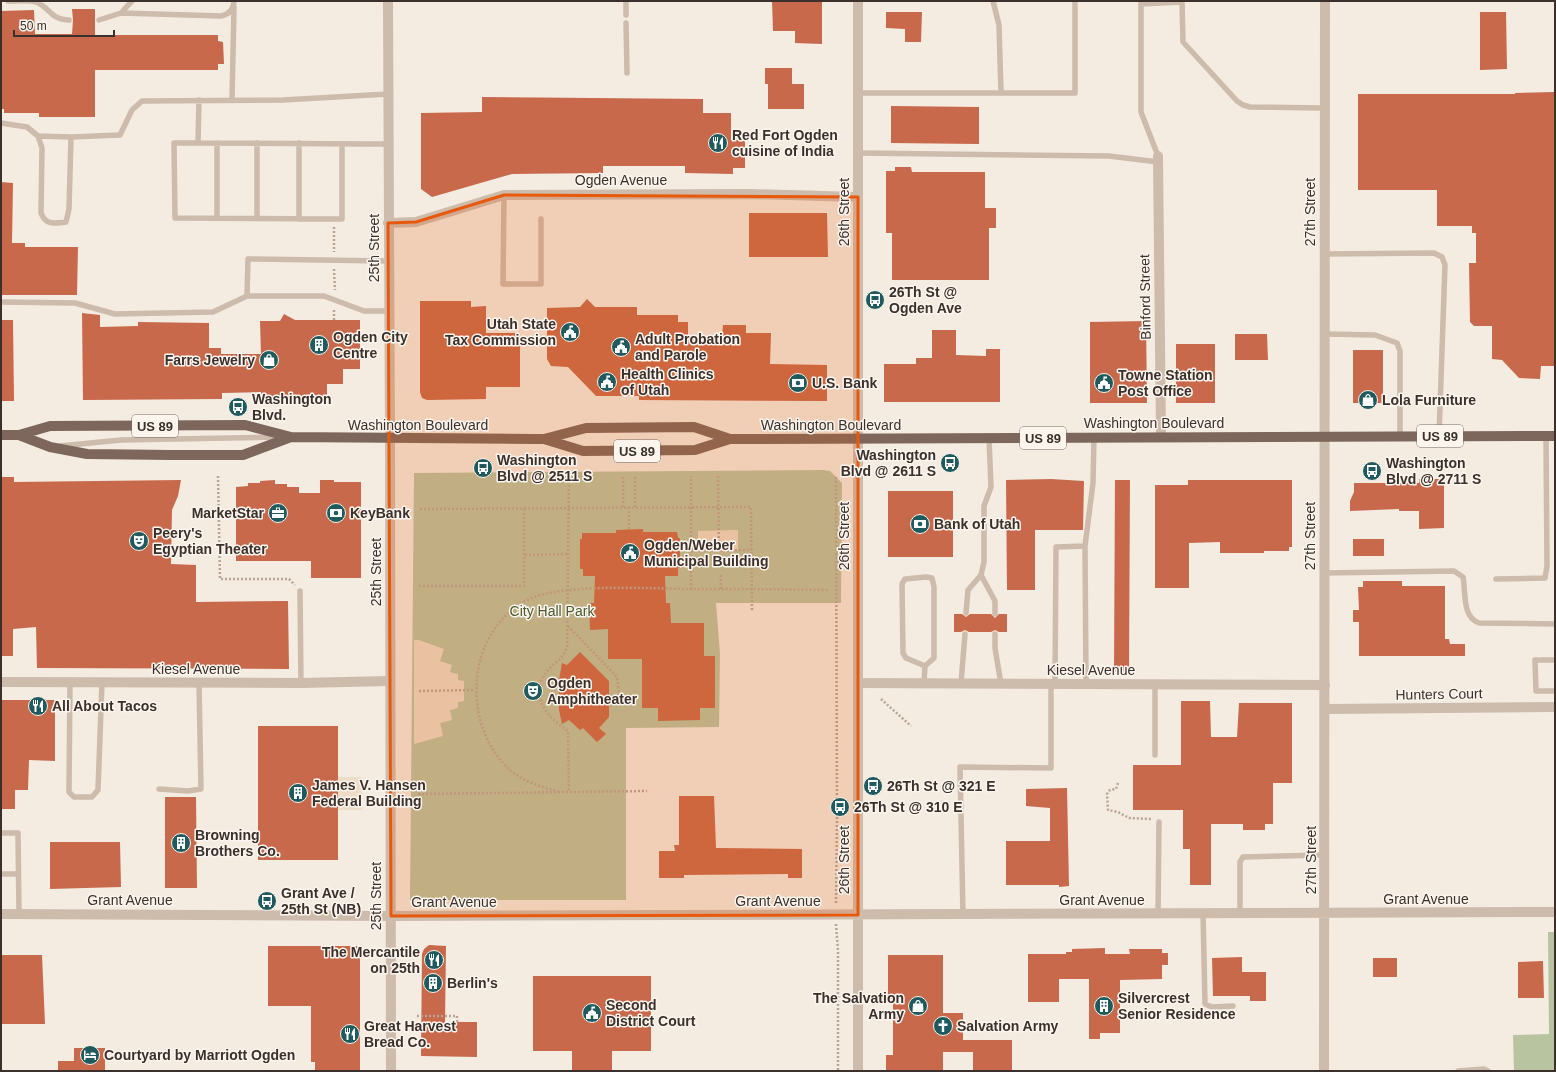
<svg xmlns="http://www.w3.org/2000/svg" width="1556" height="1072" font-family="Helvetica,sans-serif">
<rect width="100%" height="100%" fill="#f4ebe1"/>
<path fill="#b8c4a0" d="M823 470 830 471 842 483 841 603H716L720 654 719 727 626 728V900H410L414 473Z
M1548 932H1555V1071H1514L1513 1035 1549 1034Z"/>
<path fill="#ecdcc8" d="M738 530V550H698V531Z
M414 640H419L444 649 440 661 452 665 450 672 458 674V680L464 681V701L458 702V708L450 710 452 720 440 723 443 736 414 744Z
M338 777H362V810H338Z"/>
<path fill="#c8694b" d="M772 1H822V44L795 43V31H773Z
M72 9H95V35H218V41L223 42 224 64H218V70H95V117H39V113H4V109H1V11L34 10 35 34H72L73 20Z
M886 12H922L921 42H905V29L886 28Z
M1480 12H1506L1507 69 1480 70Z
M765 68H792V84H804V109H768V84H765Z
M1554 92 1555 366H1541L1540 379 1519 378 1502 360 1492 359V326H1474L1470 322 1469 263H1476V233H1472V226H1437V190H1358V94H1515V93Z
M482 97 703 99V113H731V140H745V168H733V174L685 173V166H603V173L512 174 432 197 421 189V113L482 112Z
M891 106 979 107V144L891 143Z
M895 167H911L912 172H985V208H996V228H989V280H892V233H886V171H895Z
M1 182 13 183 12 243H25V247H78L77 295H1Z
M749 213H827L828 257H749Z
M587 299 595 307H637V315H678V322H688V337H722L723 325H746V333H771L770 364 827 365V401L639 400V396H596L568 367 551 366 547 359V308L580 307Z
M420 301H471V307L486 306V333H520V387H486V399L427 400 422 398 420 392Z
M82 313 100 315V327L138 326V322L209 323V348H221V354H261L260 321H280L284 314 295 320H360V369H343V384H327V399L261 400V392L222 393V399L83 400Z
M1 320H13L14 401H1Z
M1146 321 1147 403H1090V322Z
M932 330H956V355L986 356V349H1000V402H884V364H916V358H932Z
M1235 334H1267L1268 360H1235Z
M1176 344H1215V403H1176Z
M1353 350H1383V403H1353Z
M1 477H14V482L181 480 178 496 172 510 171 564 196 565V602L288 601 289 669 37 668 36 627 13 629V656H1Z
M1051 479 1084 481 1083 530H1035V590H1007L1006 480Z
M1419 479H1444V528L1419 529V511H1399V509L1350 511V501L1354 492V483H1419Z
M275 480V484H287V487H299V493H320V480H334V482H361V578H311V561H236V487L248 486V483H260V481Z
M1115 480H1130L1129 671 1114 672Z
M1188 480H1292V547H1289V551H1264V553H1220V542L1189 543V588H1155V485H1188Z
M888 491H953V557H888Z
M643 529V532H677L678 538H680V568H678V576H665L666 603H670L671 623H704V656H715V708H700V720L658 721V708H642V659H608V629L590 630 589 603H594L595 576H583V569H580V539H582V533H616V530Z
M1353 539H1384V556H1353Z
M1363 581H1402V586H1445V639H1449L1450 644H1465V656H1359V622H1353V610H1359L1358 587H1363Z
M954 614H962L966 617 970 614H991L995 618 999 614H1007V632H999L995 630 991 632H969L965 630 961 632H954Z
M580 652 609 681V717L599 728 606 734 597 742 583 728 580 730 569 720 562 724 559 710V680L562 663 567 665Z
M1 700H55V761L29 760 28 790H15V809H1Z
M1181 701H1210L1211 737H1237L1239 703H1292V783H1273V824H1265V830H1243V824H1211V885H1190V849H1183V810H1133V765H1181Z
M258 726H338V860H258Z
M1067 788 1069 886 1059 887V885H1006V841H1050V808L1026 806V789Z
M679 796H714L716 848 802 849V878H788V874L684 875V878H659V851H675L674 845H679Z
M165 797H196L197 888H165Z
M50 842H120L121 887 50 889Z
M429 945 446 946 445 1022H477V1057L421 1056 422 954 424 949Z
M268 946H357L360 949V1071H315V1062H311V1006H268Z
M1105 948V954H1130L1129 949H1162V953H1168V965H1162V979L1120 980V1033H1100V1039H1089V979H1059V1002H1028V954H1066V952H1072V949Z
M1 955H42L45 1024H1Z
M888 955H943V1013H963V1040H1012V1071H973V1052H943V1071H886V1055H893V999H888Z
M1242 957V972H1266V1001H1250V996H1213L1212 958Z
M1373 958H1397V977H1373Z
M1543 961 1544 998H1518V962Z
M533 976H651V1051H612V1071H572V1051H533Z
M74 1048H105V1071H58V1061H74Z"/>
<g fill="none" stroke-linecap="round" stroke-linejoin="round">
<path stroke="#b9a596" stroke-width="2.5" stroke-dasharray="2 2" stroke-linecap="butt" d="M334 227V252
M334 269 335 290
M334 320V309
M218 476 220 579H289L295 585
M718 476 719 550
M569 477 567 648C563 658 558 660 551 667 526 692 545 716 568 731L569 792
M623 477V507
M635 477V507
M629 507V530
M420 509 751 507 752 611
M691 551 752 550
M525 555 568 554
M721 575V589
M419 586H524V507
M691 589V476
M568 626 617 677 620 703
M419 691 475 690
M881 699 911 726
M1118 783 1116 789 1110 790 1107 794 1108 810 1118 812 1129 818 1151 819
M559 792C543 787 523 782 510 770 493 755 481 731 478 709 472 669 484 630 518 605 550 581 651 589 691 589 737 589 782 589 828 590
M418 794 647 791
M836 903 837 819 836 476
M836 924 838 951V1071
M417 1016H457V1022"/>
<path stroke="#cdbbac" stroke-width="5.5" d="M8 1C16 1 29 0 36 2 51 8 49 19 69 20
M993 1 999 25 1001 93
M1141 1V4L1181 2
M1182 1 1183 42 1237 101 1243 105 1250 107 1325 108
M1141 4V112L1158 156
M121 13 221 16C230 14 234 9 234 1
M626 15V1
M99 20 121 13 132 1
M626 23 627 73
M858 93H1075V1
M232 100 234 7
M1 123 27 127 38 136 42 148 41 213C46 226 55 223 66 222L69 209 71 137 120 135 132 110 142 101 283 100 388 94
M38 136 71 137
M198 143 199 100
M342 144V219L175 218 174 143H198L365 144H388
M858 153 1109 156 1158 162
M504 195 503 284H541V219
M217 218V143
M257 218V143
M299 219V143
M1324 254 1434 253 1442 257 1445 265 1439 436
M1 302 75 303 115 314 213 312 247 296
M388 311H364L324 296H247L248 259 388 261
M1324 334 1375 335 1397 343 1400 351V436
M60 446 121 440 281 437
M1085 546 1093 483 1094 437
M1324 573 1454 571 1463 577C1466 593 1462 617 1479 623L1555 624
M981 575 995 601V614
M1496 579 1545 578 1547 566 1546 436
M300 591 301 683
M966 613 968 590 981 575 984 562V506L991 487 989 438
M995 634V648L1001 684
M1555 660H1535L1536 691H1555
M70 682 69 792 74 797H92L98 790 102 682
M924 683 925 666 934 658V587L932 578 926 577 905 579 902 584 903 653 906 658 925 666
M961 683 965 634
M1055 684 1056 547 1085 546 1086 684
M1155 684V755
M159 789 188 791 201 789 199 683
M1 833H18L19 914
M1 874H18
M1203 912 1205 1004 1212 1007 1233 1006
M1240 912V862L1243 857 1324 855
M1158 914 1159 822
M963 915 960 767 1051 768V683
M1458 1071 1484 1069 1488 1071"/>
<path stroke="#cdbbac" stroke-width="10" d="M388 1 390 439
M1158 156 1161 437
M388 223 416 222 504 195 750 194 858 197
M1 682 301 683 390 681
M858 683 1325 685
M1325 709 1553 707"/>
<path stroke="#cdbbac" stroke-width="10" d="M390 439 391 1071
M1 914 391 916 1555 912
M858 1071V1
M1324 1071 1325 1"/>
<path stroke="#7d675c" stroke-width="10" d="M1 435H19L50 426 245 425 291 437 534 439H544L586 428 694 427 730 439
M19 435 50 447 87 454 172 455H243L291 437
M544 439 583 451 695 450 730 439 1555 436"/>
</g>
<path fill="#e8590c" fill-opacity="0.2" stroke="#e8590c" stroke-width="3" stroke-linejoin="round" d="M504 195 858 197V915L391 916 388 223 416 222Z"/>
<defs>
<symbol id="restaurant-disc" viewBox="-11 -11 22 22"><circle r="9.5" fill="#1f5a5e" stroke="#fbf5ee"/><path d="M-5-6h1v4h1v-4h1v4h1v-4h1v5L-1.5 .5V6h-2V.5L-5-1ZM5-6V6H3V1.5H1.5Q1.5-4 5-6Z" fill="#fff"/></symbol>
<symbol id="bus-disc" viewBox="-11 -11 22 22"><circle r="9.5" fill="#1f5a5e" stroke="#fbf5ee"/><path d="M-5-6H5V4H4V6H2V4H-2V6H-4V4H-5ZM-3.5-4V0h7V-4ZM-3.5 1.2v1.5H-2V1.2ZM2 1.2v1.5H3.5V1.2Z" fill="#fff"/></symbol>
<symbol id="civic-disc" viewBox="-11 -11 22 22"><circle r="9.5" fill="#1f5a5e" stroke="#fbf5ee"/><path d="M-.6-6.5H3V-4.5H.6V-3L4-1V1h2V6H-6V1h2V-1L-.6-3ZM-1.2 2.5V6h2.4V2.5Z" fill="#fff"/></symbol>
<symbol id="building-disc" viewBox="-11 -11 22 22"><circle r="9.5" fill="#1f5a5e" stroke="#fbf5ee"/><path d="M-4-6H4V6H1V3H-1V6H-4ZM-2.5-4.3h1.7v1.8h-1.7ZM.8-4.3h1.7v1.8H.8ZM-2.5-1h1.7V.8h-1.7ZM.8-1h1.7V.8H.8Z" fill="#fff"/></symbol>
<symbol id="shop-disc" viewBox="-11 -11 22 22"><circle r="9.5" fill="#1f5a5e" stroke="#fbf5ee"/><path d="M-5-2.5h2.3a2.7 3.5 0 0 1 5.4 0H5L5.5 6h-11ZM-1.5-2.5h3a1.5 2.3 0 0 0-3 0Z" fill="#fff"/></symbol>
<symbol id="bank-disc" viewBox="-11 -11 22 22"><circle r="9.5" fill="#1f5a5e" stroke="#fbf5ee"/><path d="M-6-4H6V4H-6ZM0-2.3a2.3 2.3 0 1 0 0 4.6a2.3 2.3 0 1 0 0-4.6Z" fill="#fff"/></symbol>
<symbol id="office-disc" viewBox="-11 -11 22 22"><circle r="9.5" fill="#1f5a5e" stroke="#fbf5ee"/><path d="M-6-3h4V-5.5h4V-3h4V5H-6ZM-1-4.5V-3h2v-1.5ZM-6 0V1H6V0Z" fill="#fff"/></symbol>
<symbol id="theatre-disc" viewBox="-11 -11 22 22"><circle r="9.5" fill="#1f5a5e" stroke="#fbf5ee"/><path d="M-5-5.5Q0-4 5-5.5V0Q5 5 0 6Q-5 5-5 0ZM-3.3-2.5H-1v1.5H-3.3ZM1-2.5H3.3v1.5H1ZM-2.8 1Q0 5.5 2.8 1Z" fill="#fff"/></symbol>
<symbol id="church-disc" viewBox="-11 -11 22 22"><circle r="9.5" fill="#1f5a5e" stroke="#fbf5ee"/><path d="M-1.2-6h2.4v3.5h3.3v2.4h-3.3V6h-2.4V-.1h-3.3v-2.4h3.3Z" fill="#fff"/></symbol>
<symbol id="hotel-disc" viewBox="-11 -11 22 22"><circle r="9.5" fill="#1f5a5e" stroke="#fbf5ee"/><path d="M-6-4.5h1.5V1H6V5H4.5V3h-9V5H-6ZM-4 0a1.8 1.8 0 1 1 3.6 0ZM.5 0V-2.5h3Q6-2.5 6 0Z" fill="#fff"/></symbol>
</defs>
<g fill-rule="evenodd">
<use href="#restaurant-disc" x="707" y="132" width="22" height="22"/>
<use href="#bus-disc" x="864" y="289" width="22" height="22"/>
<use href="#civic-disc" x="559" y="321" width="22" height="22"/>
<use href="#building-disc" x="308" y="334" width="22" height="22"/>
<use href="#civic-disc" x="610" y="336" width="22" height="22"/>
<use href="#shop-disc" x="258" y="349" width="22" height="22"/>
<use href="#civic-disc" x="596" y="371" width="22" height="22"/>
<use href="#bank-disc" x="787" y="372" width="22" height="22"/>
<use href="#civic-disc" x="1093" y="372" width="22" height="22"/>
<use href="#shop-disc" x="1357" y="389" width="22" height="22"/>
<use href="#bus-disc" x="227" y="396" width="22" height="22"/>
<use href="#bus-disc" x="939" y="452" width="22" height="22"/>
<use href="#bus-disc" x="472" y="457" width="22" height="22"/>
<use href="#bus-disc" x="1361" y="460" width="22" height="22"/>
<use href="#office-disc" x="267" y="502" width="22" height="22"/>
<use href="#bank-disc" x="325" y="502" width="22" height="22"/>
<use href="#bank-disc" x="909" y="513" width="22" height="22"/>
<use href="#theatre-disc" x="128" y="530" width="22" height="22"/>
<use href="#civic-disc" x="619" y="542" width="22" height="22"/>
<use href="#theatre-disc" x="522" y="680" width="22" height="22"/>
<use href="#restaurant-disc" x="27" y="695" width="22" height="22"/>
<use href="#bus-disc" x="862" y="775" width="22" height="22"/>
<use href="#building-disc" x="287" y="782" width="22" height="22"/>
<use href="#bus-disc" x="829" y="796" width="22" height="22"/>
<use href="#building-disc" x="170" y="832" width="22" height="22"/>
<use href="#bus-disc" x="256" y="890" width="22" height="22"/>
<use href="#restaurant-disc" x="423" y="949" width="22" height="22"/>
<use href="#building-disc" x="422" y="972" width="22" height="22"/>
<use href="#shop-disc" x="907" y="995" width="22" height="22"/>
<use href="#building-disc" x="1093" y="995" width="22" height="22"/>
<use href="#civic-disc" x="581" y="1002" width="22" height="22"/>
<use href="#church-disc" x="932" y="1015" width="22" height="22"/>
<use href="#restaurant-disc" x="339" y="1023" width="22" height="22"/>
<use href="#hotel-disc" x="79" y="1044" width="22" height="22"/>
</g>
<g text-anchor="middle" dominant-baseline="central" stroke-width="3" stroke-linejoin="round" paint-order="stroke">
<g fill="#fbf5ee" stroke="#756b66" stroke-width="1">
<rect x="132" y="415" width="46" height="22" rx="3"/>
<rect x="1417" y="425" width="46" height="22" rx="3"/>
<rect x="1020" y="427" width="46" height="22" rx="3"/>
<rect x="614" y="440" width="46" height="22" rx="3"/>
</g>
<g font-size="13" font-weight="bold" fill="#3b302b">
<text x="155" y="426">US 89</text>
<text x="1440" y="436">US 89</text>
<text x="1043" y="438">US 89</text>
<text x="637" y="451">US 89</text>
</g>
<g font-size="14" font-weight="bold" fill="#3b302b" stroke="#fbf5ee" text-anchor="start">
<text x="732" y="135">Red Fort Ogden<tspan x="732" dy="16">cuisine of India</tspan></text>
<text x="889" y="292">26Th St @<tspan x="889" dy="16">Ogden Ave</tspan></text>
<text x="556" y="324" text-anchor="end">Utah State<tspan x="556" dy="16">Tax Commission</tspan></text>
<text x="333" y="337">Ogden City<tspan x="333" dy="16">Centre</tspan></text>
<text x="635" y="339">Adult Probation<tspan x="635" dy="16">and Parole</tspan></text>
<text x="255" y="360" text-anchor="end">Farrs Jewelry</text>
<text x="621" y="374">Health Clinics<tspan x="621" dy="16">of Utah</tspan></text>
<text x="1118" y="375">Towne Station<tspan x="1118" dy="16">Post Office</tspan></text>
<text x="812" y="383">U.S. Bank</text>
<text x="252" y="399">Washington<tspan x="252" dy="16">Blvd.</tspan></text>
<text x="1382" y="400">Lola Furniture</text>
<text x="936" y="455" text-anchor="end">Washington<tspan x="936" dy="16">Blvd @ 2611 S</tspan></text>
<text x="497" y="460">Washington<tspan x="497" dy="16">Blvd @ 2511 S</tspan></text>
<text x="1386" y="463">Washington<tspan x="1386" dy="16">Blvd @ 2711 S</tspan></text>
<text x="264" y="513" text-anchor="end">MarketStar</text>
<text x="350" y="513">KeyBank</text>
<text x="934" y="524">Bank of Utah</text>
<text x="153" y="533">Peery's<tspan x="153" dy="16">Egyptian Theater</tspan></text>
<text x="644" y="545">Ogden/Weber<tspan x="644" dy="16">Municipal Building</tspan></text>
<text x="547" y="683">Ogden<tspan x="547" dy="16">Amphitheater</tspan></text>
<text x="52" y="706">All About Tacos</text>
<text x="312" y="785">James V. Hansen<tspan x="312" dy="16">Federal Building</tspan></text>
<text x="887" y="786">26Th St @ 321 E</text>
<text x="854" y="807">26Th St @ 310 E</text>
<text x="195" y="835">Browning<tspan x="195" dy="16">Brothers Co.</tspan></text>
<text x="281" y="893">Grant Ave /<tspan x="281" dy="16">25th St (NB)</tspan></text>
<text x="420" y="952" text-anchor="end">The Mercantile<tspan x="420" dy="16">on 25th</tspan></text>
<text x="447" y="983">Berlin's</text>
<text x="904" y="998" text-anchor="end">The Salvation<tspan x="904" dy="16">Army</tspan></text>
<text x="1118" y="998">Silvercrest<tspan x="1118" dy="16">Senior Residence</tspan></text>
<text x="606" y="1005">Second<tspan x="606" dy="16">District Court</tspan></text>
<text x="364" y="1026">Great Harvest<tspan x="364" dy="16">Bread Co.</tspan></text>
<text x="957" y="1026">Salvation Army</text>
<text x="104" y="1055">Courtyard by Marriott Ogden</text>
</g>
<g font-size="14" fill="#3b302b" stroke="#fbf5ee">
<text x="621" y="180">Ogden Avenue</text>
<text transform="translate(844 212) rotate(-90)">26th Street</text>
<text transform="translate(1310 212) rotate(-90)">27th Street</text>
<text transform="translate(374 248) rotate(-90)">25th Street</text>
<text transform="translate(1145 297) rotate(-91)">Binford Street</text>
<text x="1154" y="423">Washington Boulevard</text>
<text x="418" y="425">Washington Boulevard</text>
<text x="831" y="425">Washington Boulevard</text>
<text transform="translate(844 536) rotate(-90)">26th Street</text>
<text transform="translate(1310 536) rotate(-90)">27th Street</text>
<text transform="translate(376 572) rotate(-90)">25th Street</text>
<text x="196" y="669">Kiesel Avenue</text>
<text x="1091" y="670">Kiesel Avenue</text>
<text transform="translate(1439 694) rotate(-1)">Hunters Court</text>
<text transform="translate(844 860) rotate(-90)">26th Street</text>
<text transform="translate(1311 860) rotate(-90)">27th Street</text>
<text transform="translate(376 896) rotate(-90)">25th Street</text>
<text x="1426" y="899">Grant Avenue</text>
<text x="130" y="900">Grant Avenue</text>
<text x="1102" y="900">Grant Avenue</text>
<text x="778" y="901">Grant Avenue</text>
<text x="454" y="902">Grant Avenue</text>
</g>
<g font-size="14" fill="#4a5a2e" stroke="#fbf5ee">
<text x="552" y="611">City Hall Park</text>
</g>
</g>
<rect width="1556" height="1072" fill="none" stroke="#3b302b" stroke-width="4"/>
<path d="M14 30v6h100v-6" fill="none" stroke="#3b302b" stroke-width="2"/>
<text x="20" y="30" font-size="12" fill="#3b302b" stroke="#fbf5ee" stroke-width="3" paint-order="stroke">50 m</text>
</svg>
